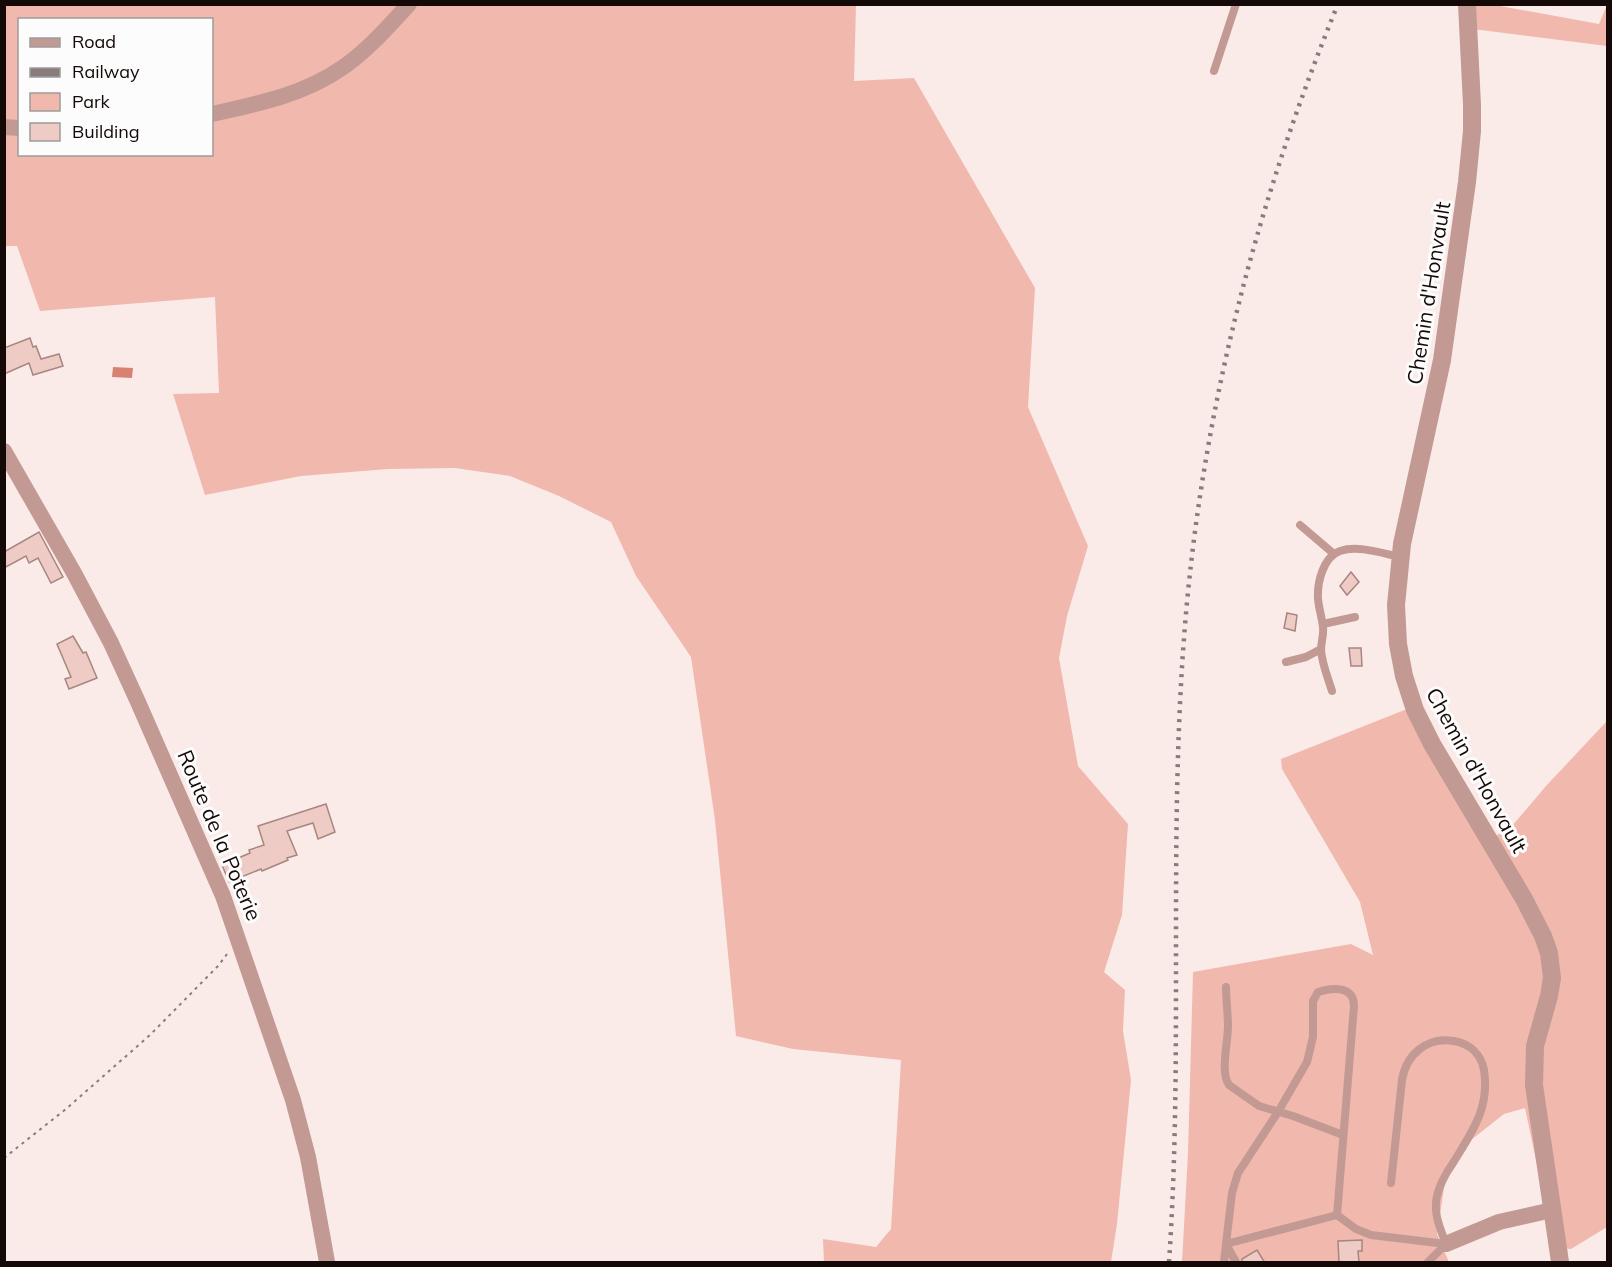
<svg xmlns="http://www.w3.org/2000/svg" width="1612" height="1267" font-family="Mulish,sans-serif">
<rect width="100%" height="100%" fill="#faebe8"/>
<path fill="#f1b8ae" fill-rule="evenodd" d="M5 5H856L854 81 914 78 1035 288 1028 407 1088 546 1067 616 1059 658 1078 766 1128 824 1122 915 1104 972 1125 990 1123 1031 1131 1080 1117 1224 1111 1262H824L823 1239 876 1247 891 1229 901 1060 793 1049 736 1036 715 820 691 657 636 576 611 522 559 496 510 476 455 468 388 469 301 476 205 495 173 394 219 393 215 297 40 311 17 246H5ZM20 20H212V154H20Z
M1469 5H1495L1599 24 1607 5V46L1473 29Z
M1407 709 1484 843 1512 826 1546 786 1607 721V1227L1571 1249 1552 1247 1541 1184 1525 1108 1504 1114 1471 1140 1445 1182 1437 1234 1449 1262H1182L1188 1153 1193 972 1351 944 1373 955 1360 902 1282 769 1281 759Z"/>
<path fill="#d88274" d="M113 367 133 368 132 378 112 377Z"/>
<path fill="#efcbc5" stroke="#a78680" stroke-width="1.5" d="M30 338 33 347 36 346 41 359 59 354 63 366 33 375 29 363 4 374V348Z
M39 532 63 577 51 583 38 558 29 563 26 556 4 568V552Z
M1351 572 1359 582 1347 595 1340 586Z
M1287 613 1297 615 1295 631 1284 628Z
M73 636 83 653 86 652 97 678 69 689 65 679 71 677 57 644Z
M1349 648H1361L1362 666H1351Z
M326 804 335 832 318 839 313 823 287 831 297 855 287 858 288 860 262 871 261 869 229 882 222 865 250 853 249 850 264 845 258 826Z
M1362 1240V1251H1358L1359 1263H1339L1338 1241Z
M1257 1250 1265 1263H1242V1259Z"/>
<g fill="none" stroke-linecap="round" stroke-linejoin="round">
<path stroke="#887b78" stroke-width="2" stroke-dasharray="3 4.5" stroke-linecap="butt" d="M4 1158 66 1109 150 1035 218 966 227 954"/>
<path stroke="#c29a93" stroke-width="8" d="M1214 71 1236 4
M1300 525 1334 554
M1323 624 1355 617
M1286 662 1306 657 1321 649
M1332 691C1328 678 1322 664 1321 650 1321 642 1324 635 1323 627 1322 618 1319 609 1318 599 1317 583 1323 557 1340 551 1358 545 1381 553 1400 557
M1226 987C1226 1000 1228 1013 1228 1026 1228 1043 1220 1072 1229 1085L1259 1106 1293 1116 1343 1135
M1391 1183 1402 1080C1406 1055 1427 1036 1454 1041 1470 1044 1481 1054 1484 1070 1490 1108 1472 1132 1453 1163 1446 1173 1440 1183 1437 1196 1433 1213 1440 1228 1446 1244
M1337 1215 1226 1244 1232 1193 1238 1173 1278 1112 1307 1062 1313 1037V1001L1318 992C1333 987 1354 986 1354 1006L1337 1215 1356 1229 1371 1235 1446 1244
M1226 1244 1236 1262
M1224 1262 1226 1245
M1428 1262 1446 1244"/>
<path stroke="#c29a93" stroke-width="16" d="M212 114C257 104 303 95 342 68 367 51 388 27 409 4
M4 127 20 128
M4 451 74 573 111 643 138 702 223 896 293 1100 308 1157 327 1262
M1446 1244 1499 1222 1552 1210"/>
<path stroke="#c29a93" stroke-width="18" d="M1467 4 1472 105V131L1467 182 1442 360 1402 544 1396 605 1398 644 1404 676 1415 710 1432 744 1524 899 1543 936 1549 953 1552 978 1549 996 1535 1046 1534 1085 1560 1262"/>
<path stroke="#887b79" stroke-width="4.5" stroke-dasharray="3 6" stroke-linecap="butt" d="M1169 1262C1183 1059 1169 855 1183 652 1198 429 1253 211 1338 4"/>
</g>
<g text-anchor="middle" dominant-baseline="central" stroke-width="6" stroke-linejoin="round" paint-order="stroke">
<g font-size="21" fill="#140907" stroke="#fcfcfc">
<text transform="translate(1428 293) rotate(-81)">Chemin d'Honvault</text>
<text transform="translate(1477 770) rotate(61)">Chemin d'Honvault</text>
<text transform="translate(220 835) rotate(67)">Route de la Poterie</text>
</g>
</g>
<rect width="1612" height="1267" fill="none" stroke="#140907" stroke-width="12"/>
<rect x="18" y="18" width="195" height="138" fill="#fcfcfc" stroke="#9f9b9a" stroke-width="1.5"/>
<rect x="30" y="38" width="30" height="9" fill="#c29a93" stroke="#9f9b9a" stroke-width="1.5"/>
<text x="72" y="48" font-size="18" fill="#140907">Road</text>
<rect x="30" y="68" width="30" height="9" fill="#887b79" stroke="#9f9b9a" stroke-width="1.5"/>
<text x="72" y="78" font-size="18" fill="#140907">Railway</text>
<rect x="30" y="93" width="30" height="18" fill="#f1b8ae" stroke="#9f9b9a" stroke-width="1.5"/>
<text x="72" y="108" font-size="18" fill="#140907">Park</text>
<rect x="30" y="123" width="30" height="18" fill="#efcbc5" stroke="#9f9b9a" stroke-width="1.5"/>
<text x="72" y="138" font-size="18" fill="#140907">Building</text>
</svg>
